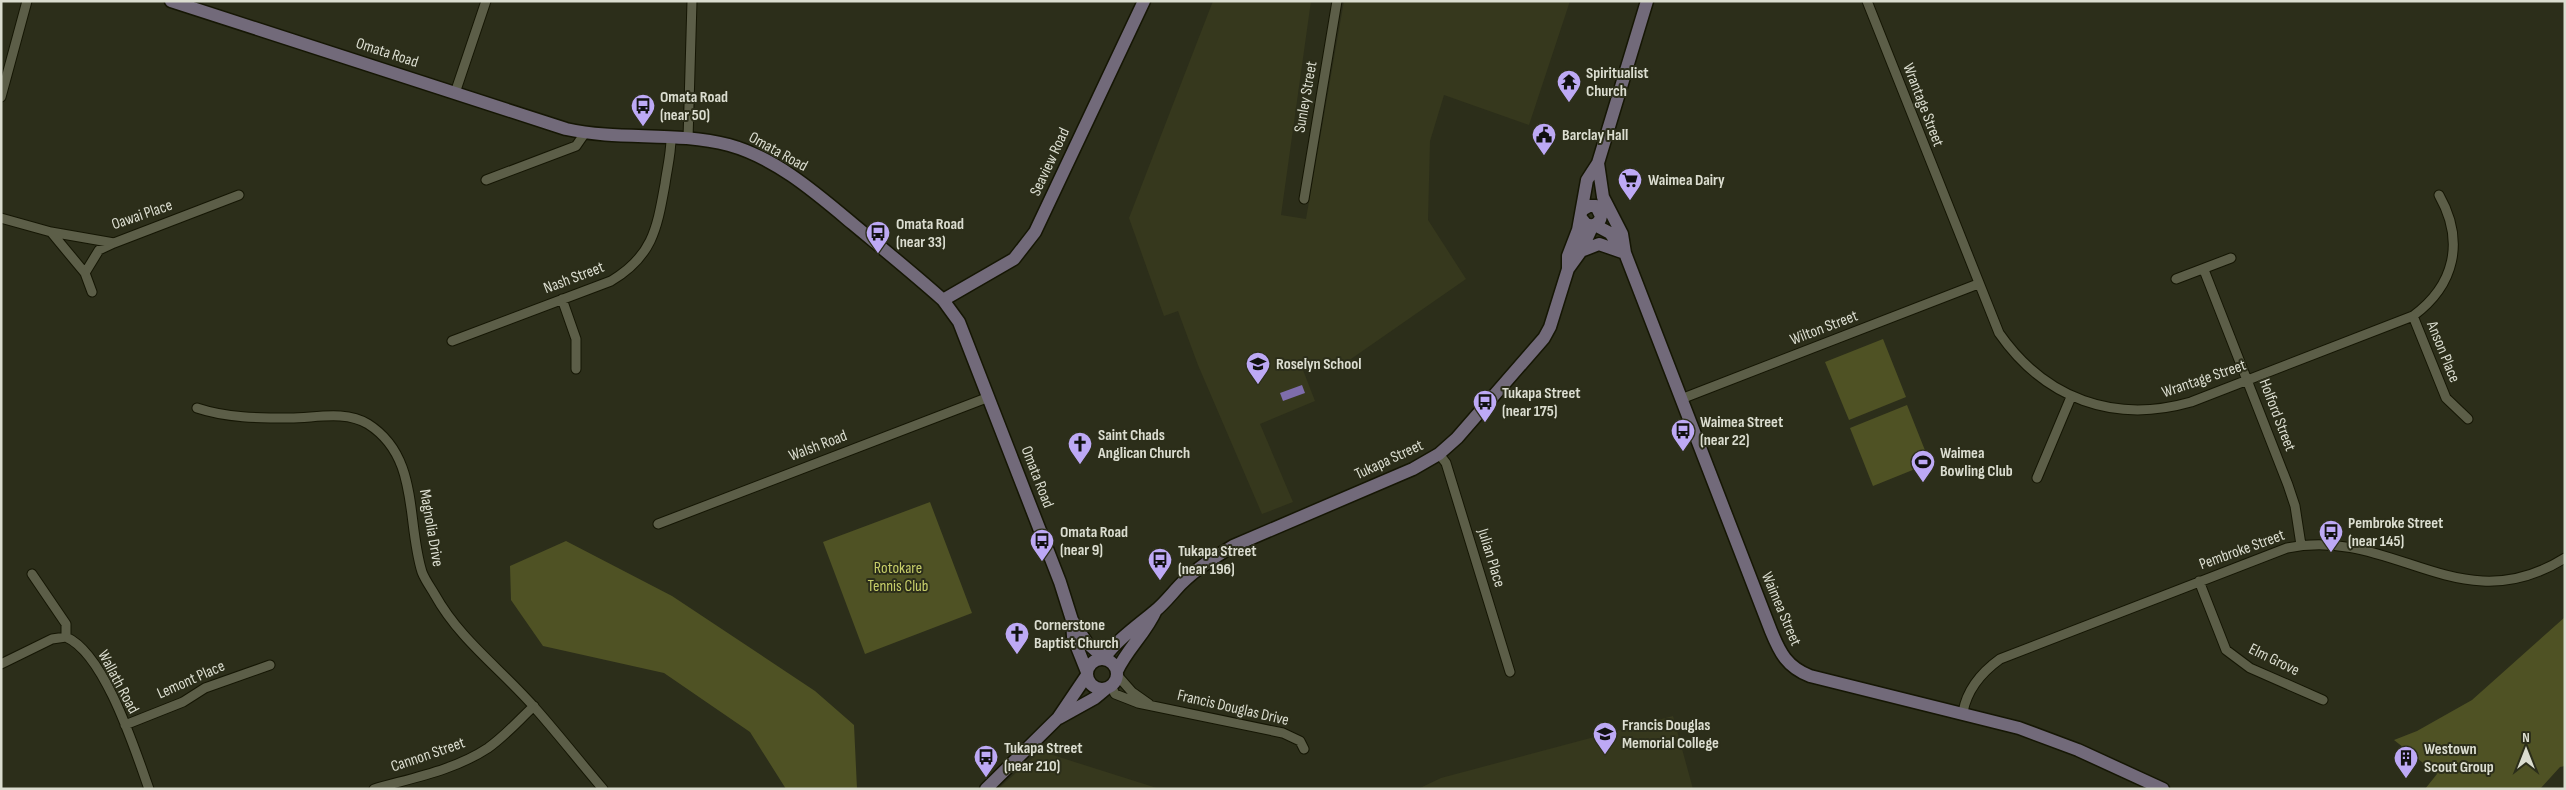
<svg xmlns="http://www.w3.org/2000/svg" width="2566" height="790" font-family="'Sofia Sans Condensed',sans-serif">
<rect width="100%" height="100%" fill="#2c2e1a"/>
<path fill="#36381d" d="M1213 1H1311L1281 215 1306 219 1344 1H1570L1529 125 1444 95 1430 141 1428 220 1466 279 1338 368 1303 370 1315 401 1260 424 1293 502 1262 514 1198 365 1178 311 1164 316 1129 218Z
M1673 716 1693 789H1418L1441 778Z
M1040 751 1160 789H998Z"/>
<path fill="#4f5224" d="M1883 339 1906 397 1849 420 1825 362Z
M1907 405 1930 463 1873 486 1850 428Z
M930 502 972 613 865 654 823 542Z
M566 541 672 596 815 691 854 725 857 789H786L750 732 664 673 543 646 511 600 510 566Z
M2565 617V766L2560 767 2540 789H2425L2437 774 2394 740 2417 731 2472 700Z"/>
<path fill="#7e6dab" d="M1302 385 1305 393 1283 401 1280 393Z"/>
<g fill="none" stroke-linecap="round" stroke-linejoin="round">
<defs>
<path id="street" d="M1867 1 1999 333C2045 399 2114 424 2191 402L2413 316C2455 285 2465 241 2439 195
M455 93 486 1
M1 97 27 1
M688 139 692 1
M486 180 576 146 585 133
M1304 199 1337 1
M1 218 51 232 114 243 239 195
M51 232 85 273 92 292
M2204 270 2288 485 2295 506 2301 545
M85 273 99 250 114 243
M2176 279 2231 258
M562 299 576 339V369
M2413 316 2446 398 2468 419
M452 341 611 281C653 256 657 228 665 184 667 169 671 154 671 138
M1681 399 1978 284
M197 408C227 418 258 418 290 418 315 418 345 410 368 424 420 457 406 521 422 572 425 580 431 588 435 595 460 640 501 669 535 708 558 734 580 762 603 789
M1439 454 1446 463 1510 672
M2037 478 2071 397
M658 524 989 397
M32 574 66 624V637C105 654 135 750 149 789
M2199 581 2226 650 2250 668 2323 700
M1 664 52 639 66 637
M1117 675 1132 692 1149 704
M1111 686 1115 694 1138 703 1283 733 1300 741 1304 749
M1963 712C1967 690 1982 672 2000 659L2287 548C2393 526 2460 624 2565 558
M125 725 183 702 205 688 270 665
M374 789C412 778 455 770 488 748 505 736 519 720 534 706"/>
<path id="secondary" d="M171 1 566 129C620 141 676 131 729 145 776 158 816 193 853 224 883 249 914 274 943 300L959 322 1060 582 1072 620 1073 637 1087 672
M1598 163 1603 197 1622 234 1625 253 1771 631C1780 653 1787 667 1810 676L2019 728 2078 750 2163 789
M1581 218 1586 224C1593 227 1600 224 1601 216L1596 206H1589L1582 210
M1595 225 1610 233 1623 251
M1581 251 1599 244 1625 253
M1568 269 1581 251 1593 225
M943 300 1014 259 1035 232 1144 1
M1072 620 1087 643 1104 658
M1104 658C1118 639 1137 626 1155 611 1165 603 1173 592 1182 583 1197 568 1215 557 1233 546L1413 469 1439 454 1457 438 1544 338 1550 327 1568 269V256L1578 230 1587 180 1598 163 1647 1
M1087 674a15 15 0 1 1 30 0a15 15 0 1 1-30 0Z
M1117 671C1127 649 1146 633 1156 610
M1059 718 1095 698 1107 688
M986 789 1058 718 1087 675"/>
</defs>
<use href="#street" stroke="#151604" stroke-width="11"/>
<use href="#secondary" stroke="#151604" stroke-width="15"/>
<use href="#street" stroke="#5c5e48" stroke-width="9"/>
<use href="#secondary" stroke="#726a7a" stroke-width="12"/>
</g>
<defs>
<symbol id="temple-pin" viewBox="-11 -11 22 30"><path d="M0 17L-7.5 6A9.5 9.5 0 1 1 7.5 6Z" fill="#bda9f5" stroke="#2c2e1a"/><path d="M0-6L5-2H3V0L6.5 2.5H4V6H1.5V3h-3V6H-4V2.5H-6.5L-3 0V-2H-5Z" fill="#111"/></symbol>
<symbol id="bus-pin" viewBox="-11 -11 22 30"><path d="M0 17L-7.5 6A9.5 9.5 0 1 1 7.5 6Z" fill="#bda9f5" stroke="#2c2e1a"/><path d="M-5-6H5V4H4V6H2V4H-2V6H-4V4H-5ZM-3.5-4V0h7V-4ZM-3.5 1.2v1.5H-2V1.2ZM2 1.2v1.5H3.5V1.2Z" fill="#111"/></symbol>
<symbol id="civic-pin" viewBox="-11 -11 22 30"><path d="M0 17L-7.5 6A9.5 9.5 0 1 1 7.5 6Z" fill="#bda9f5" stroke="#2c2e1a"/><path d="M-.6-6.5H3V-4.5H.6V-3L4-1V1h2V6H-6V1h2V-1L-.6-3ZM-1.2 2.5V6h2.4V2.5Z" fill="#111"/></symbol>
<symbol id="supermarket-pin" viewBox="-11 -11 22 30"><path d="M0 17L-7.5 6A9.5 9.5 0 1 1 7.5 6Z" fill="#bda9f5" stroke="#2c2e1a"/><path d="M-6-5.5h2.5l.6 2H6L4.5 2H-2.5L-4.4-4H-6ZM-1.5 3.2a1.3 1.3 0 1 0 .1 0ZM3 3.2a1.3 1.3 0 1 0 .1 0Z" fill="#111"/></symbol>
<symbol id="school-pin" viewBox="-11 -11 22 30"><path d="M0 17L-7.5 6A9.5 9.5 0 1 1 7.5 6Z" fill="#bda9f5" stroke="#2c2e1a"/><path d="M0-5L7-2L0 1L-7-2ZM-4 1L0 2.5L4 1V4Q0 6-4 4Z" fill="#111"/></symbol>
<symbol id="church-pin" viewBox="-11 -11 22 30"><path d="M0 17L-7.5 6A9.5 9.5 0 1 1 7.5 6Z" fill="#bda9f5" stroke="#2c2e1a"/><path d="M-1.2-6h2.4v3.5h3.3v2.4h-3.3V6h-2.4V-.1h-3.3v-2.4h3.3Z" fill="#111"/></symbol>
<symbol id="stadium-pin" viewBox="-11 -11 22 30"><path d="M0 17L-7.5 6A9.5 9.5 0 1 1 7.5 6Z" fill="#bda9f5" stroke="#2c2e1a"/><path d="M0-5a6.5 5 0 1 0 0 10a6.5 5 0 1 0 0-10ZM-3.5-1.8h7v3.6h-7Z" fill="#111"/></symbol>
<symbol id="building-pin" viewBox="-11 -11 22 30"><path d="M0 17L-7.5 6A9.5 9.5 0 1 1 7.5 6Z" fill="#bda9f5" stroke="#2c2e1a"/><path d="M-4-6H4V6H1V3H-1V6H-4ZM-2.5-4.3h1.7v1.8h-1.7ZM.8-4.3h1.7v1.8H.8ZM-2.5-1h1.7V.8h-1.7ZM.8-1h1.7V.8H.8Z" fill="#111"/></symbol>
</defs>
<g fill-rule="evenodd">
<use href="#temple-pin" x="1555" y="68" width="28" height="38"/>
<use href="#bus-pin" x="629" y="92" width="28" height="38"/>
<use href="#civic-pin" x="1530" y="121" width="28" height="38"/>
<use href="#supermarket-pin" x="1616" y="166" width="28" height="38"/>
<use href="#bus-pin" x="864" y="219" width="28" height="38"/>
<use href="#school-pin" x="1244" y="350" width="28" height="38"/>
<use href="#bus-pin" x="1471" y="388" width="28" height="38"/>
<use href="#bus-pin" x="1669" y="417" width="28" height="38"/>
<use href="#church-pin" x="1066" y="430" width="28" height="38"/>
<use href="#stadium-pin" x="1909" y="448" width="28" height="38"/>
<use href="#bus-pin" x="2317" y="518" width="28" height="38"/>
<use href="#bus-pin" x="1028" y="527" width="28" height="38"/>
<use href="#bus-pin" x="1146" y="546" width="28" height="38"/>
<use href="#church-pin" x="1003" y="620" width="28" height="38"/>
<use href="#school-pin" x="1591" y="720" width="28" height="38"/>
<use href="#bus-pin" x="972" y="743" width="28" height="38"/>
<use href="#building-pin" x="2392" y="744" width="28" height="38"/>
</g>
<g text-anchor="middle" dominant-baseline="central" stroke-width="4" stroke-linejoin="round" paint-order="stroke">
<g font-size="16" fill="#dbddd0" stroke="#2c2e1a">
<text transform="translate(387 53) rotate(18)">Omata Road</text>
<text transform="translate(1306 97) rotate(-80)">Sunley Street</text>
<text transform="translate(1923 105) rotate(69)">Wrantage Street</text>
<text transform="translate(778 152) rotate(29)">Omata Road</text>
<text transform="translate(1050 162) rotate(-65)">Seaview Road</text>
<text transform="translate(142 215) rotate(-19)">Oawai Place</text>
<text transform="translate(574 278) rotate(-21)">Nash Street</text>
<text transform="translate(1824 328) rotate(-21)">Wilton Street</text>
<text transform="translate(2443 352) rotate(68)">Anson Place</text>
<text transform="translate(2204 379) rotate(-19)">Wrantage Street</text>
<text transform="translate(2277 415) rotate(69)">Holford Street</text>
<text transform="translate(818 446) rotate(-21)">Walsh Road</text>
<text transform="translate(1389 460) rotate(-25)">Tukapa Street</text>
<text transform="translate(1037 477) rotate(69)">Omata Road</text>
<text transform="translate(431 528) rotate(80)">Magnolia Drive</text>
<text transform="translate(2242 550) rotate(-20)">Pembroke Street</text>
<text transform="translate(1491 558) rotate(73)">Julian Place</text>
<text transform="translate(1781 609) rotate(67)">Waimea Street</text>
<text transform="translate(2274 660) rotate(26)">Elm Grove</text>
<text transform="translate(191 680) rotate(-24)">Lemont Place</text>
<text transform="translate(118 682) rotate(62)">Wallath Road</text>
<text transform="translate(1233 708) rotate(13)">Francis Douglas Drive</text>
<text transform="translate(428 755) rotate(-19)">Cannon Street</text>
</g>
<g font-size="16" font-weight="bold" fill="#dbddd0" stroke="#2c2e1a" text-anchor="start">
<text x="1586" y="73">Spiritualist<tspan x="1586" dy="18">Church</tspan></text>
<text x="660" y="97">Omata Road<tspan x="660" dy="18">(near 50)</tspan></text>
<text x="1562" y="135">Barclay Hall</text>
<text x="1648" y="180">Waimea Dairy</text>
<text x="896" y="224">Omata Road<tspan x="896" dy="18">(near 33)</tspan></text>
<text x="1276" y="364">Roselyn School</text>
<text x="1502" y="393">Tukapa Street<tspan x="1502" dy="18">(near 175)</tspan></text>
<text x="1700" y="422">Waimea Street<tspan x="1700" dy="18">(near 22)</tspan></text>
<text x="1098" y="435">Saint Chads<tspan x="1098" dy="18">Anglican Church</tspan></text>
<text x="1940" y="453">Waimea<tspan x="1940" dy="18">Bowling Club</tspan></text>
<text x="2348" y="523">Pembroke Street<tspan x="2348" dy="18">(near 145)</tspan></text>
<text x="1060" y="532">Omata Road<tspan x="1060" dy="18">(near 9)</tspan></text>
<text x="1178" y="551">Tukapa Street<tspan x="1178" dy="18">(near 196)</tspan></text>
<text x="1034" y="625">Cornerstone<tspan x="1034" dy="18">Baptist Church</tspan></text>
<text x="1622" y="725">Francis Douglas<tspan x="1622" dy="18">Memorial College</tspan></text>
<text x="1004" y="748">Tukapa Street<tspan x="1004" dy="18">(near 210)</tspan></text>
<text x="2424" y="749">Westown<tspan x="2424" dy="18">Scout Group</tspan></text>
</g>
<g font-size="16" fill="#c7ce69" stroke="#2c2e1a">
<text x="898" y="568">Rotokare<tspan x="898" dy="18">Tennis Club</tspan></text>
</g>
</g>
<rect width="2566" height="790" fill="none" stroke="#dbddd0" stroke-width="5"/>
<g transform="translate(2526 750)" stroke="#2c2e1a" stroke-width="4" paint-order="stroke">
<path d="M0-4L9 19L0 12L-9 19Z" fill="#dbddd0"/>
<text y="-8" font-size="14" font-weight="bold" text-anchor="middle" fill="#dbddd0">N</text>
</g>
</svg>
